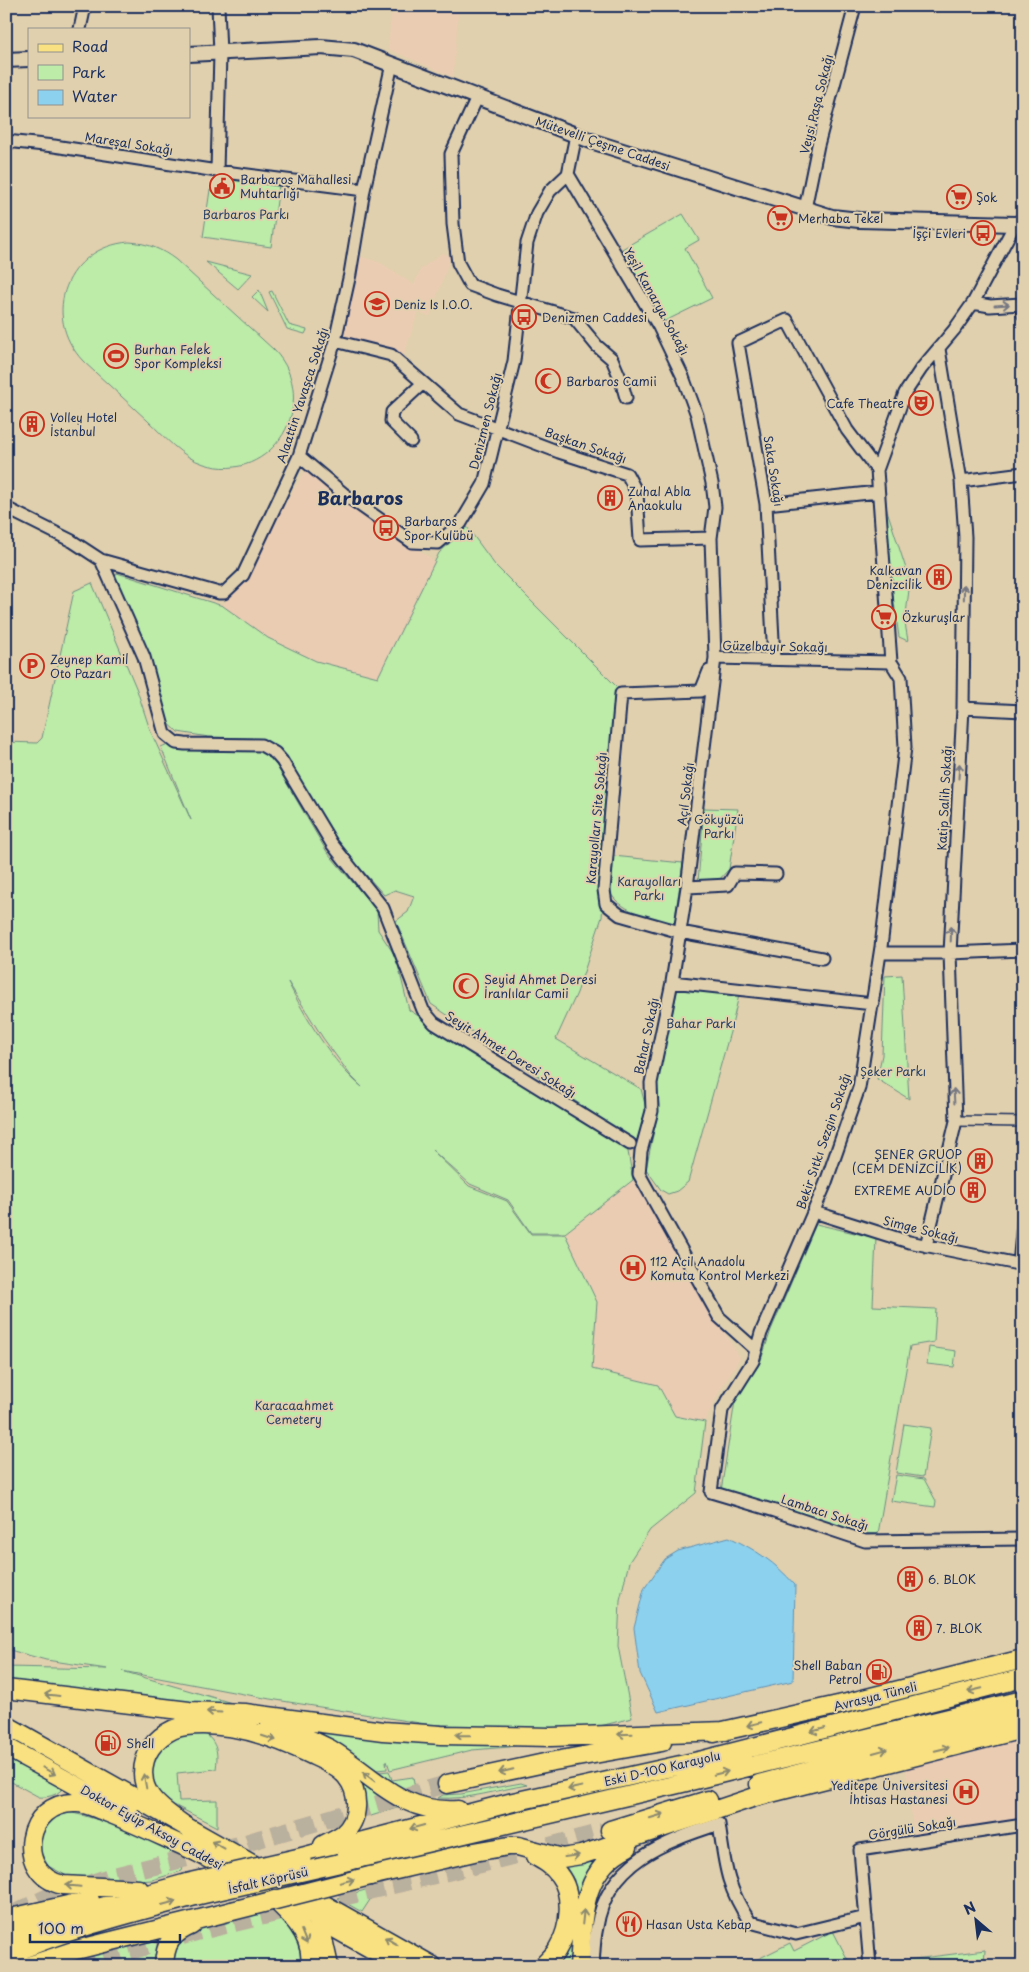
<svg xmlns="http://www.w3.org/2000/svg" width="1029" height="1972" font-family="'Playpen Sans',sans-serif">
<rect width="100%" height="100%" fill="#e1d0ad"/>
<filter id="ink" filterUnits="userSpaceOnUse"><feTurbulence type="fractalNoise" baseFrequency=".02" numOctaves="2"/><feDisplacementMap in="SourceGraphic" scale="10" xChannelSelector="R" yChannelSelector="G"/><feConvolveMatrix kernelMatrix="1 2 1 2 8 2 1 2 1" color-interpolation-filters="sRGB"/></filter>
<g filter="url(#ink)">
<path fill="#eaccb2" d="M392 6H459L453 77 388 49Z
M442 253 451 256 430 316 418 313 404 355 340 334 355 264 359 256 381 263 414 285 421 269Z
M305 471 436 562 378 677 316 661 268 638 223 606Z
M633 1180 740 1358 719 1392 705 1422 675 1416 658 1385 591 1369 597 1302 565 1234Z
M1023 1733V1821L914 1835 905 1763Z"/>
<path fill="#bdeba8" stroke="#6c8d83" fill-rule="evenodd" d="M230 179 279 185 271 247 203 237 210 190 229 192Z
M683 214 699 240 685 248 712 298 663 322 622 249Z
M129 242C147 243 162 249 176 260L274 350C323 401 272 486 204 464 181 457 164 436 147 420 126 400 104 381 83 361 40 315 67 247 129 242Z
M206 262 252 274 238 289Z
M259 290 268 312 252 297Z
M272 291 289 325 307 330 305 334 287 329 269 292Z
M881 492 910 581 905 623 908 641 899 637 889 568Z
M467 527 495 565 618 688 602 917 577 993 556 1039 641 1089 647 1112 636 1142 431 1004 396 921 408 912 414 896 395 890 384 895 337 842 277 746 251 738 209 737 178 732 164 719 149 654 114 579 117 573 223 606 268 638 316 661 378 677 439 553Z
M92 583 137 690 150 730 191 820 161 747 170 743C202 745 245 740 272 758L327 852 377 911 378 930 396 957 409 1010 627 1146 633 1180 565 1233H531L508 1200 470 1184 432 1150 469 1186 507 1201 531 1234H565L597 1302 592 1369 658 1385 675 1416 705 1422 696 1493 650 1530 629 1562 620 1600 618 1646 632 1718 576 1732 426 1724 270 1699 122 1671 239 1705 235 1709 6 1681V1667L107 1669 46 1660 6 1649V742L37 743 42 738 74 591ZM288 982 323 1038 351 1076 362 1087C334 1065 303 1014 288 982Z
M704 808 738 809 729 869 717 882H698Z
M613 856 683 863 674 925C650 917 625 914 610 893Z
M902 975 909 1099 877 1079 882 1055 885 976Z
M678 987 739 995 732 1025 688 1182 677 1191 668 1194 661 1190 646 1169 659 1106 657 1084Z
M816 1224 876 1238 873 1306 936 1309 934 1342 910 1346 878 1534 860 1533 721 1491 735 1401 760 1363 771 1330Z
M929 1347 956 1351 954 1367 927 1364Z
M904 1424 931 1428 923 1477 896 1473Z
M896 1475 924 1479 936 1501 935 1507 891 1501Z
M306 1727 535 1742 509 1747 472 1750 390 1770 387 1761H386L387 1769 377 1770Z
M203 1732C218 1743 218 1753 216 1769L177 1773 179 1801 217 1800V1827L168 1802 156 1790 150 1770 152 1758 173 1735Z
M6 1755 59 1786 61 1790C57 1795 46 1798 39 1797L6 1779Z
M389 1771 392 1780 413 1777 416 1794 396 1784 379 1772Z
M358 1772 400 1807 371 1816 366 1815 364 1792Z
M521 1783 527 1785C497 1790 469 1800 438 1798L443 1795 461 1794Z
M68 1812C109 1820 149 1839 185 1859L182 1871 152 1880 123 1882 75 1880 48 1866 40 1851 41 1837 49 1820Z
M603 1855 572 1966H549L575 1892 574 1880 565 1865Z
M379 1886 362 1912 337 1898Z
M275 1911 300 1938 303 1966H173V1956L177 1942 202 1927Z
M170 1927 159 1966H49L94 1951 115 1952 143 1936Z
M833 1931 851 1966H753L752 1962 790 1943 794 1951Z
M985 1950 984 1966 875 1964Z"/>
<path fill="#8cd1ee" stroke="#5f90b4" d="M729 1537C756 1550 775 1562 795 1585L793 1681 658 1712 640 1673 634 1628 644 1589 665 1559 678 1551Z"/>
<g fill="none" stroke-linecap="round" stroke-linejoin="round">
<path stroke="#b9b09d" stroke-width="18" stroke-dasharray="18 9" stroke-linecap="butt" d="M15 1913 46 1898 110 1877 235 1846 447 1784
M78 1966 196 1932 481 1864 610 1830"/>
<defs>
<path id="pedestrian" d="M956 1121 1023 1122"/>
<path id="minor" d="M80 29 85 6
M477 98 451 154 453 224 458 263 470 285 497 295 574 318 597 346 612 359 621 380 626 398
M6 141 54 146 217 171 364 190
M217 171 220 53 218 6
M568 174 659 327 683 377 697 415 712 483 715 507 711 538 715 658 687 887 672 982 651 1083 652 1111 641 1151 639 1174 719 1317 756 1350
M805 209 818 145 855 6
M1015 224 973 303 954 330 921 369 905 393 877 470 891 662 901 678 905 747 881 947 859 1088 825 1185 761 1333 753 1361 722 1410 711 1492 775 1511 865 1541 1023 1539
M973 303 990 306 1021 304 1023 314
M335 341 391 355 459 414 559 452 627 474 637 493 640 540 711 538
M411 441 391 421 392 412 423 383
M299 456 344 494 412 542 438 543 461 523 484 484 514 361 527 243 537 213 550 191 568 174 576 135
M961 481 1023 473
M766 504 878 492
M6 508 72 541 101 560 144 657 165 734 176 743 185 744 261 745 275 753 282 761 332 844 383 908 423 1010 434 1023 630 1144
M101 560 219 593H224L243 575 299 456 335 341 350 274 364 190 392 64
M715 658 891 662
M774 659 766 504 738 343 787 320 847 430 877 470
M709 671 701 691 621 694 604 890 606 904 620 915 680 932 822 958
M963 708 1023 711
M687 887 728 885 735 873 776 874
M880 953H950L1023 950
M672 982 873 1004
M814 1212 909 1242 1023 1265
M926 1246 956 1121 950 953 963 708 965 537 961 481 939 349
M1019 1264 1023 1223
M593 1966C594 1953 594 1940 597 1927 607 1862 664 1842 719 1824 725 1865 726 1886 750 1922L796 1934 866 1917
M870 1966 860 1850 1023 1825"/>
<path id="tertiary" d="M189 54 321 47 354 50 594 142 832 217 859 220 1015 224 1023 222
M6 60 29 59"/>
<path id="primary" d="M6 1725 433 1966
M6 1747 130 1815
M184 1845 242 1877
M273 1894 402 1966
M315 1917 323 1939 329 1966"/>
<path id="trunk" d="M6 1689 189 1711 245 1713 383 1731 441 1735 551 1737 726 1731
M270 1723C290 1731 311 1739 330 1749 375 1776 400 1814 458 1810
M714 1733 847 1703 1023 1659
M447 1784 549 1762 662 1742
M759 1784 1023 1714
M188 1828C165 1811 135 1795 145 1760 150 1743 168 1728 186 1726 229 1721 276 1737 314 1756 325 1761 338 1767 346 1776 360 1793 360 1819 343 1834 337 1838 329 1842 323 1845
M610 1830 708 1800
M535 1856C544 1861 553 1866 559 1875 574 1894 570 1929 558 1948 555 1955 548 1960 543 1966
M302 1857 513 1802 703 1760 1023 1678
M340 1863 674 1785 1023 1700
M370 1876 474 1852 509 1846H518L562 1858 581 1855 755 1797 1023 1729
M139 1889 63 1885C13 1874 25 1800 77 1803 86 1803 97 1809 106 1812 137 1824 167 1839 197 1852
M263 1889C284 1908 315 1933 310 1966
M6 1919 90 1900
M6 1939 38 1925 187 1883
M6 1956C67 1929 131 1913 195 1896
M28 1966 76 1950 232 1911
M164 1966C165 1943 171 1934 192 1925
M579 1966C583 1920 580 1870 628 1847"/>
</defs>
<use href="#pedestrian" stroke="#1b2f5e" stroke-width="12"/>
<use href="#minor" stroke="#1b2f5e" stroke-width="15"/>
<use href="#tertiary" stroke="#1b2f5e" stroke-width="18"/>
<use href="#primary" stroke="#1b2f5e" stroke-width="21"/>
<use href="#trunk" stroke="#1b2f5e" stroke-width="21"/>
<use href="#pedestrian" stroke="#e1d0ad" stroke-width="9"/>
<use href="#minor" stroke="#e1d0ad" stroke-width="11"/>
<use href="#tertiary" stroke="#e1d0ad" stroke-width="14"/>
<use href="#primary" stroke="#f9e181" stroke-width="18"/>
<use href="#trunk" stroke="#f9e181" stroke-width="18"/>
<defs>
<path id="trunk-bridge" d="M187 1883 302 1857
M195 1896 340 1863
M232 1911 370 1876"/>
</defs>
<use href="#trunk-bridge" stroke="#1b2f5e" stroke-width="21" stroke-linecap="butt"/>
<use href="#trunk-bridge" stroke="#f9e181" stroke-width="18"/>
</g>
<defs><path id="oneway-shaft" d="M-6 0H5M1.5-3L5.5 0L1.5 3" fill="none" stroke-width="1.6" stroke-linecap="round" stroke-linejoin="round" transform="scale(1.25)"/></defs>
<g stroke="#747782">
<use href="#oneway-shaft" transform="translate(1002 305) rotate(-4)"/>
<use href="#oneway-shaft" transform="translate(964 592) rotate(-89)"/>
<use href="#oneway-shaft" transform="translate(959 771) rotate(-86)"/>
<use href="#oneway-shaft" transform="translate(951 934) rotate(-88)"/>
<use href="#oneway-shaft" transform="translate(954 1096) rotate(-93)"/>
</g>
<g stroke="#8a8870">
<use href="#oneway-shaft" transform="translate(975 1690) rotate(166)"/>
<use href="#oneway-shaft" transform="translate(52 1695) rotate(-173)"/>
<use href="#oneway-shaft" transform="translate(214 1712) rotate(-177)"/>
<use href="#oneway-shaft" transform="translate(754 1724) rotate(167)"/>
<use href="#oneway-shaft" transform="translate(818 1730) rotate(165)"/>
<use href="#oneway-shaft" transform="translate(625 1734) rotate(178)"/>
<use href="#oneway-shaft" transform="translate(463 1735) rotate(-179)"/>
<use href="#oneway-shaft" transform="translate(269 1738) rotate(18)"/>
<use href="#oneway-shaft" transform="translate(942 1749) rotate(-14)"/>
<use href="#oneway-shaft" transform="translate(880 1751) rotate(-15)"/>
<use href="#oneway-shaft" transform="translate(49 1771) rotate(29)"/>
<use href="#oneway-shaft" transform="translate(506 1771) rotate(167)"/>
<use href="#oneway-shaft" transform="translate(721 1773) rotate(-14)"/>
<use href="#oneway-shaft" transform="translate(369 1777) rotate(-143)"/>
<use href="#oneway-shaft" transform="translate(145 1781) rotate(-100)"/>
<use href="#oneway-shaft" transform="translate(575 1788) rotate(168)"/>
<use href="#oneway-shaft" transform="translate(657 1816) rotate(-17)"/>
<use href="#oneway-shaft" transform="translate(417 1827) rotate(165)"/>
<use href="#oneway-shaft" transform="translate(218 1845) rotate(-151)"/>
<use href="#oneway-shaft" transform="translate(572 1856) rotate(-8)"/>
<use href="#oneway-shaft" transform="translate(347 1881) rotate(-14)"/>
<use href="#oneway-shaft" transform="translate(73 1886) rotate(-174)"/>
<use href="#oneway-shaft" transform="translate(169 1903) rotate(-15)"/>
<use href="#oneway-shaft" transform="translate(583 1917) rotate(-84)"/>
<use href="#oneway-shaft" transform="translate(304 1937) rotate(68)"/>
<use href="#oneway-shaft" transform="translate(391 1941) rotate(-150)"/>
</g>
</g>
<defs>
<symbol id="civic-ring" viewBox="-11 -11 22 22"><circle r="9.5" fill="#e1d0ad" stroke="#c8321e" stroke-width="1.5"/><path d="M-.6-6.5H3V-4.5H.6V-3L4-1V1h2V6H-6V1h2V-1L-.6-3ZM-1.2 2.5V6h2.4V2.5Z" fill="#c8321e"/></symbol>
<symbol id="supermarket-ring" viewBox="-11 -11 22 22"><circle r="9.5" fill="#e1d0ad" stroke="#c8321e" stroke-width="1.5"/><path d="M-6-5.5h2.5l.6 2H6L4.5 2H-2.5L-4.4-4H-6ZM-1.5 3.2a1.3 1.3 0 1 0 .1 0ZM3 3.2a1.3 1.3 0 1 0 .1 0Z" fill="#c8321e"/></symbol>
<symbol id="bus-ring" viewBox="-11 -11 22 22"><circle r="9.5" fill="#e1d0ad" stroke="#c8321e" stroke-width="1.5"/><path d="M-5-6H5V4H4V6H2V4H-2V6H-4V4H-5ZM-3.5-4V0h7V-4ZM-3.5 1.2v1.5H-2V1.2ZM2 1.2v1.5H3.5V1.2Z" fill="#c8321e"/></symbol>
<symbol id="school-ring" viewBox="-11 -11 22 22"><circle r="9.5" fill="#e1d0ad" stroke="#c8321e" stroke-width="1.5"/><path d="M0-5L7-2L0 1L-7-2ZM-4 1L0 2.5L4 1V4Q0 6-4 4Z" fill="#c8321e"/></symbol>
<symbol id="stadium-ring" viewBox="-11 -11 22 22"><circle r="9.5" fill="#e1d0ad" stroke="#c8321e" stroke-width="1.5"/><path d="M0-5a6.5 5 0 1 0 0 10a6.5 5 0 1 0 0-10ZM-3.5-1.8h7v3.6h-7Z" fill="#c8321e"/></symbol>
<symbol id="mosque-ring" viewBox="-11 -11 22 22"><circle r="9.5" fill="#e1d0ad" stroke="#c8321e" stroke-width="1.5"/><path d="M3.5-4.9A6 6 0 1 0 3.5 4.9A5 5 0 1 1 3.5-4.9Z" fill="#c8321e"/></symbol>
<symbol id="theatre-ring" viewBox="-11 -11 22 22"><circle r="9.5" fill="#e1d0ad" stroke="#c8321e" stroke-width="1.5"/><path d="M-5-5.5Q0-4 5-5.5V0Q5 5 0 6Q-5 5-5 0ZM-3.3-2.5H-1v1.5H-3.3ZM1-2.5H3.3v1.5H1ZM-2.8 1Q0 5.5 2.8 1Z" fill="#c8321e"/></symbol>
<symbol id="building-ring" viewBox="-11 -11 22 22"><circle r="9.5" fill="#e1d0ad" stroke="#c8321e" stroke-width="1.5"/><path d="M-4-6H4V6H1V3H-1V6H-4ZM-2.5-4.3h1.7v1.8h-1.7ZM.8-4.3h1.7v1.8H.8ZM-2.5-1h1.7V.8h-1.7ZM.8-1h1.7V.8H.8Z" fill="#c8321e"/></symbol>
<symbol id="parking-ring" viewBox="-11 -11 22 22"><circle r="9.5" fill="#e1d0ad" stroke="#c8321e" stroke-width="1.5"/><path d="M-3.5-5.5H1a3.5 3.5 0 0 1 0 7H-1V5.5H-3.5ZM-1-3.4V-.6H.8a1.4 1.4 0 0 0 0-2.8Z" fill="#c8321e"/></symbol>
<symbol id="hospital-ring" viewBox="-11 -11 22 22"><circle r="9.5" fill="#e1d0ad" stroke="#c8321e" stroke-width="1.5"/><path d="M-5-5h3v3.5h4V-5h3V5h-3V1.5h-4V5h-3Z" fill="#c8321e"/></symbol>
<symbol id="fuel-ring" viewBox="-11 -11 22 22"><circle r="9.5" fill="#e1d0ad" stroke="#c8321e" stroke-width="1.5"/><path d="M-5.5-6h7V0h2V4h1.3V-2.5L3-4.5l.8-.8L6-3V5H2.5V1h-1V6h-7ZM-4.2-4.7v3.2H.2V-4.7Z" fill="#c8321e"/></symbol>
<symbol id="restaurant-ring" viewBox="-11 -11 22 22"><circle r="9.5" fill="#e1d0ad" stroke="#c8321e" stroke-width="1.5"/><path d="M-5-6h1v4h1v-4h1v4h1v-4h1v5L-1.5 .5V6h-2V.5L-5-1ZM5-6V6H3V1.5H1.5Q1.5-4 5-6Z" fill="#c8321e"/></symbol>
</defs>
<g fill-rule="evenodd">
<use href="#civic-ring" x="208" y="172" width="28" height="28"/>
<use href="#supermarket-ring" x="945" y="183" width="28" height="28"/>
<use href="#supermarket-ring" x="766" y="204" width="28" height="28"/>
<use href="#bus-ring" x="969" y="219" width="28" height="28"/>
<use href="#school-ring" x="363" y="290" width="28" height="28"/>
<use href="#bus-ring" x="510" y="303" width="28" height="28"/>
<use href="#stadium-ring" x="102" y="342" width="28" height="28"/>
<use href="#mosque-ring" x="534" y="367" width="28" height="28"/>
<use href="#theatre-ring" x="907" y="389" width="28" height="28"/>
<use href="#building-ring" x="18" y="410" width="28" height="28"/>
<use href="#building-ring" x="596" y="484" width="28" height="28"/>
<use href="#bus-ring" x="372" y="514" width="28" height="28"/>
<use href="#building-ring" x="925" y="563" width="28" height="28"/>
<use href="#supermarket-ring" x="870" y="603" width="28" height="28"/>
<use href="#parking-ring" x="18" y="652" width="28" height="28"/>
<use href="#mosque-ring" x="452" y="972" width="28" height="28"/>
<use href="#building-ring" x="966" y="1147" width="28" height="28"/>
<use href="#building-ring" x="959" y="1176" width="28" height="28"/>
<use href="#hospital-ring" x="619" y="1254" width="28" height="28"/>
<use href="#building-ring" x="896" y="1565" width="28" height="28"/>
<use href="#building-ring" x="905" y="1614" width="28" height="28"/>
<use href="#fuel-ring" x="865" y="1658" width="28" height="28"/>
<use href="#fuel-ring" x="94" y="1729" width="28" height="28"/>
<use href="#hospital-ring" x="952" y="1778" width="28" height="28"/>
<use href="#restaurant-ring" x="615" y="1910" width="28" height="28"/>
</g>
<g text-anchor="middle" dominant-baseline="central" stroke-width="4" stroke-linejoin="round" paint-order="stroke">
<g font-size="12" fill="#1b2f5e" stroke="#e1d0ad">
<text transform="translate(816 104) rotate(-76)">Veysi Paşa Sokağı</text>
<text transform="translate(129 143) rotate(9)">Mareşal Sokağı</text>
<text transform="translate(603 143) rotate(19)">Mütevelli Çeşme Caddesi</text>
<text transform="translate(657 301) rotate(61)">Yeşil Kanarya Sokağı</text>
<text transform="translate(302 395) rotate(-72)">Alaattin Yavaşca Sokağı</text>
<text transform="translate(485 421) rotate(-76)">Denizmen Sokağı</text>
<text transform="translate(586 445) rotate(19)">Başkan Sokağı</text>
<text transform="translate(774 471) rotate(81)">Saka Sokağı</text>
<text transform="translate(775 646) rotate(1)">Güzelbayır Sokağı</text>
<text transform="translate(685 794) rotate(-83)">Açıl Sokağı</text>
<text transform="translate(944 798) rotate(-87)">Katip Salih Sokağı</text>
<text transform="translate(596 818) rotate(-85)">Karayolları Site Sokağı</text>
<text transform="translate(646 1036) rotate(-78)">Bahar Sokağı</text>
<text transform="translate(511 1054) rotate(32)">Seyit Ahmet Deresi Sokağı</text>
<text transform="translate(823 1141) rotate(-71)">Bekir Sıtkı Sezgin Sokağı</text>
<text transform="translate(921 1229) rotate(14)">Simge Sokağı</text>
<text transform="translate(825 1512) rotate(18)">Lambacı Sokağı</text>
<text transform="translate(875 1696) rotate(-14)">Avrasya Tüneli</text>
<text transform="translate(662 1768) rotate(-13)">Eski D-100 Karayolu</text>
<text transform="translate(152 1827) rotate(29)">Doktor Eyüp Aksoy Caddesi</text>
<text transform="translate(912 1828) rotate(-9)">Görgülü Sokağı</text>
<text transform="translate(268 1880) rotate(-13)">İsfalt Köprüsü</text>
</g>
<g font-size="12" fill="#1b2f5e" stroke="#e1d0ad" text-anchor="start">
<text x="240" y="179">Barbaros Mahallesi<tspan x="240" dy="14">Muhtarlığı</tspan></text>
<text x="976" y="197">Şok</text>
<text x="798" y="218">Merhaba Tekel</text>
<text x="966" y="233" text-anchor="end">İşçi Evleri</text>
<text x="394" y="304">Deniz Is I.O.O.</text>
<text x="542" y="317">Denizmen Caddesi</text>
<text x="134" y="349">Burhan Felek<tspan x="134" dy="14">Spor Kompleksi</tspan></text>
<text x="566" y="381">Barbaros Camii</text>
<text x="904" y="403" text-anchor="end">Cafe Theatre</text>
<text x="50" y="417">Volley Hotel<tspan x="50" dy="14">İstanbul</tspan></text>
<text x="628" y="491">Zuhal Abla<tspan x="628" dy="14">Anaokulu</tspan></text>
<text x="404" y="521">Barbaros<tspan x="404" dy="14">Spor Kulübü</tspan></text>
<text x="922" y="570" text-anchor="end">Kalkavan<tspan x="922" dy="14">Denizcilik</tspan></text>
<text x="902" y="617">Özkuruşlar</text>
<text x="50" y="659">Zeynep Kamil<tspan x="50" dy="14">Oto Pazarı</tspan></text>
<text x="484" y="979">Seyid Ahmet Deresi<tspan x="484" dy="14">İranlılar Camii</tspan></text>
<text x="962" y="1154" text-anchor="end">ŞENER GRUOP<tspan x="962" dy="14">(CEM DENİZCİLİK)</tspan></text>
<text x="956" y="1190" text-anchor="end">EXTREME AUDİO</text>
<text x="650" y="1261">112 Acil Anadolu<tspan x="650" dy="14">Komuta Kontrol Merkezi</tspan></text>
<text x="928" y="1579">6. BLOK</text>
<text x="936" y="1628">7. BLOK</text>
<text x="862" y="1665" text-anchor="end">Shell Baban<tspan x="862" dy="14">Petrol</tspan></text>
<text x="126" y="1743">Shell</text>
<text x="948" y="1785" text-anchor="end">Yeditepe Üniversitesi<tspan x="948" dy="14">İhtisas Hastanesi</tspan></text>
<text x="646" y="1924">Hasan Usta Kebap</text>
</g>
<g font-size="12" fill="#2b4265" stroke="#e1d0ad">
<text x="246" y="214">Barbaros Parkı</text>
<text x="719" y="819">Gökyüzü<tspan x="719" dy="14">Parkı</tspan></text>
<text x="649" y="881">Karayolları<tspan x="649" dy="14">Parkı</tspan></text>
<text x="701" y="1023">Bahar Parkı</text>
<text x="893" y="1071">Şeker Parkı</text>
<text x="294" y="1405">Karacaahmet<tspan x="294" dy="14">Cemetery</tspan></text>
</g>
<g font-size="18" font-weight="bold" fill="#1b2f5e" stroke="#e1d0ad">
<text x="360" y="497">Barbaros</text>
</g>
</g>
<rect width="1029" height="1972" fill="none" stroke="#e1d0ad" stroke-width="25"/>
<rect x="12" y="12" width="1004" height="1947" fill="none" stroke="#1b2f5e" stroke-width="2" filter="url(#ink)"/>
<rect x="28" y="28" width="162" height="90" fill="#e1d0ad" stroke="#92908d"/>
<rect x="38" y="44" width="25" height="8" fill="#f9e181" stroke="#92908d"/>
<text x="72" y="52" font-size="15" fill="#1b2f5e">Road</text>
<rect x="38" y="65" width="25" height="15" fill="#bdeba8" stroke="#92908d"/>
<text x="72" y="78" font-size="15" fill="#1b2f5e">Park</text>
<rect x="38" y="90" width="25" height="15" fill="#8cd1ee" stroke="#92908d"/>
<text x="72" y="102" font-size="15" fill="#1b2f5e">Water</text>
<g transform="translate(976 1920) rotate(332)" stroke="#e1d0ad" stroke-width="4" paint-order="stroke">
<path d="M0-4L9 19L0 12L-9 19Z" fill="#1b2f5e"/>
<text y="-8" font-size="14" font-weight="bold" text-anchor="middle" fill="#1b2f5e">N</text>
</g>
<path d="M30 1934v8h150v-8" fill="none" stroke="#1b2f5e" stroke-width="2.5"/>
<text x="38" y="1934" font-size="15" fill="#1b2f5e" stroke="#e1d0ad" stroke-width="4" paint-order="stroke">100 m</text>
</svg>
